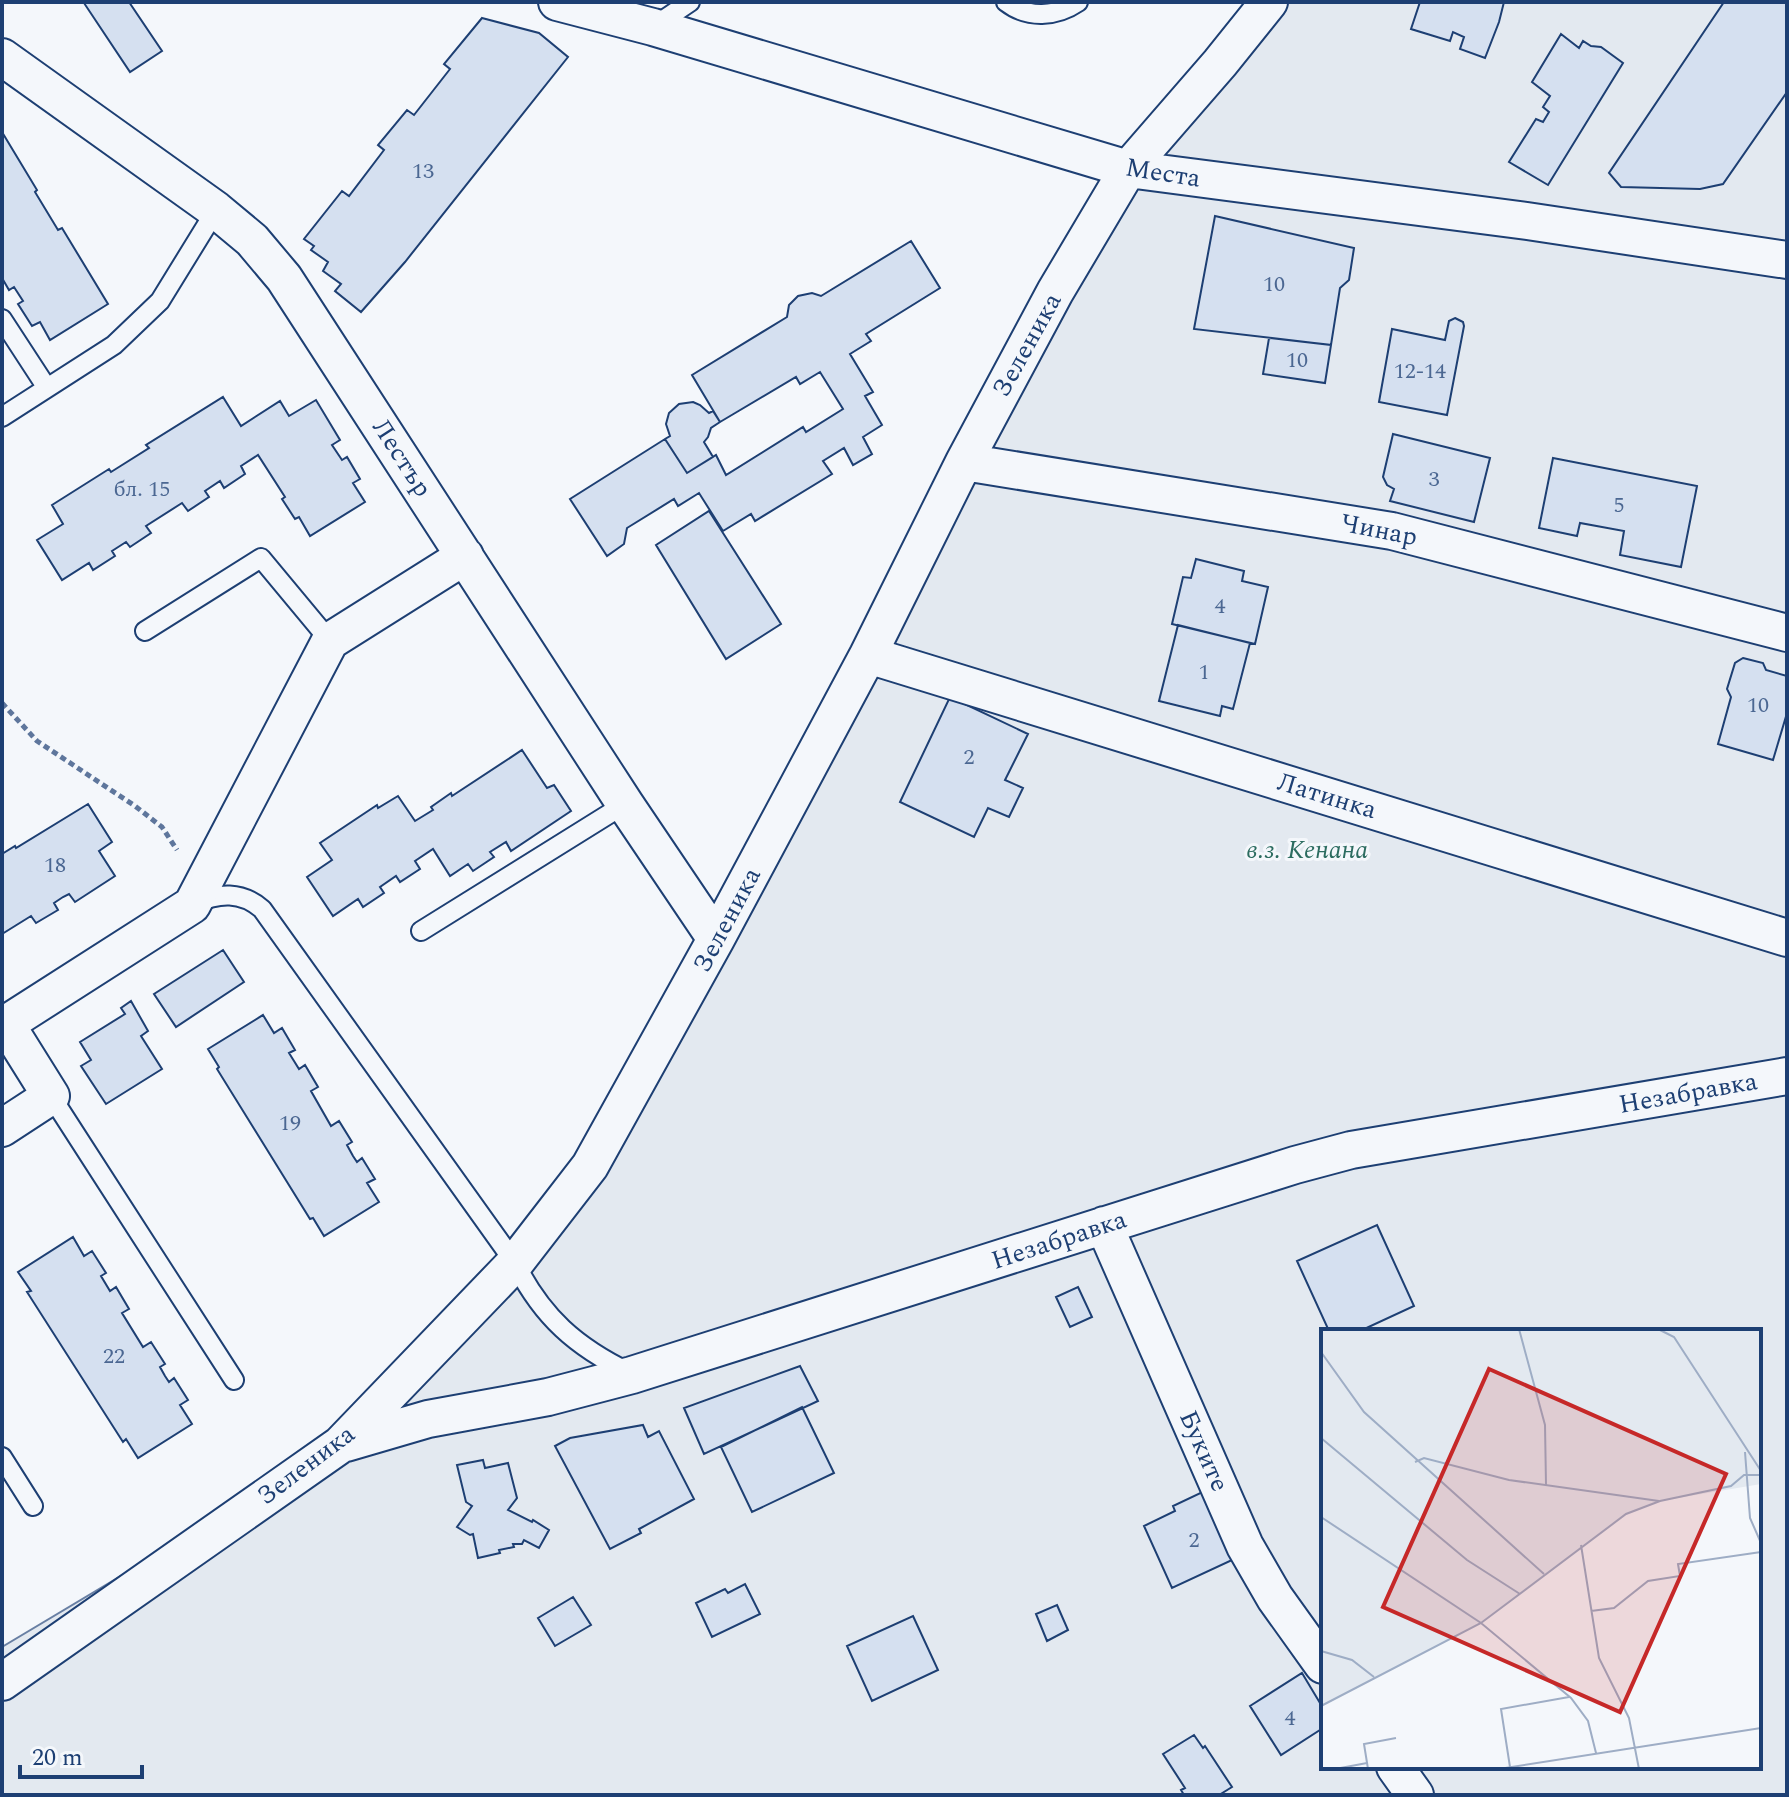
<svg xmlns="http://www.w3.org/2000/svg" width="1789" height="1797" font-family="Spectral,serif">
<rect width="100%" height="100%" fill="#f4f7fb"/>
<path fill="#e3e9f0" stroke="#687fa3" stroke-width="2" fill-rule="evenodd" d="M1265 2H1787V1795H2V1647L340 1445 515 1263 1128 169ZM1323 1331H1759V1767H1323Z"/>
<path fill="#d5e0f0" stroke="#1d3f73" stroke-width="2" d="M86 2H129L162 51 130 72 84 3Z
M1420 2H1504L1499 22 1485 58 1460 49 1464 37 1453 32 1450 41 1411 29Z
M1724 2H1787V92L1723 184 1700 189 1621 187 1609 173Z
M482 18 539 33 568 57 405 262 361 312 335 291 341 284 323 271 328 262 311 250 314 246 304 239 342 191 349 196 384 150 378 145 407 110 414 115 450 69 444 64Z
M1561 34 1579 48 1583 41 1591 46 1601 47 1623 63 1548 185 1509 162 1536 119 1543 122 1549 112 1543 107 1550 96 1532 82Z
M2 132 37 190 35 192 58 230 62 228 108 304 50 340 40 322 32 326 18 304 23 301 14 287 9 290 2 278Z
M1215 216 1354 248 1349 280 1340 288 1331 345 1194 329Z
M911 241 940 288 866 334 871 341 850 354 873 392 865 396 882 425 863 437 872 454 853 465 844 448 823 461 832 474 755 521 751 514 723 531 699 493 678 506 674 499 627 528 624 544 607 556 570 499 665 439 687 473 716 455 726 475 803 427 806 432 843 409 820 372 800 384 796 377 720 422 692 375 787 317 789 305 798 296 812 293 821 296Z
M1455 318 1463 322 1464 326 1447 415 1379 402 1392 329 1445 340 1449 321Z
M1269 338 1331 345 1325 383 1263 374Z
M223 397 241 426 280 401 289 416 316 400 340 440 332 445 342 460 347 457 360 479 353 483 365 502 310 536 299 517 295 519 282 499 285 497 258 455 241 466 245 474 224 488 220 481 205 491 209 497 188 511 182 503 146 526 151 533 130 547 126 542 112 551 115 556 93 570 89 563 62 580 37 540 63 524 52 505 109 469 111 472 149 448 146 445Z
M693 402 700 405 709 413 713 411 720 422 711 428 708 437 704 442 713 457 687 473 665 439 670 436 666 424 669 413 679 404Z
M1393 434 1490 458 1474 522 1390 501 1394 489 1387 485 1383 477Z
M1553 458 1697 486 1681 567 1620 555 1624 531 1580 523 1577 536 1539 528Z
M709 511 781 624 726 659 656 545Z
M1196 559 1244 571 1242 581 1268 587 1255 644 1172 624 1183 577 1191 578Z
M1178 625 1250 643 1233 709 1222 706 1220 716 1159 701Z
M1743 658 1763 663 1766 670 1787 676V713L1773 760 1718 744 1731 697 1727 689 1735 663Z
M950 697 1028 734 1005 780 1023 788 1009 817 988 808 974 837 900 802Z
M522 750 547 788 554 785 571 811 511 851 506 842 490 852 494 857 473 871 468 864 450 876 433 849 415 861 420 869 400 882 396 876 380 887 384 893 363 907 358 899 333 916 307 877 332 860 320 843 377 805 378 808 398 796 415 821 433 810 431 807 451 793 452 796Z
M88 804 112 842 99 851 115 876 75 902 69 894 63 897 54 903 58 910 36 923 31 916 2 934V854L15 846 16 848Z
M223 950 244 982 176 1027 154 994Z
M131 1001 148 1031 141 1036 162 1069 106 1104 81 1066 91 1060 80 1042 125 1014 121 1008Z
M263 1015 274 1033 282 1028 295 1050 289 1053 299 1069 305 1065 318 1087 311 1091 331 1126 339 1121 352 1142 347 1145 353 1156 357 1162 362 1158 375 1179 367 1183 379 1202 324 1236 313 1218 310 1219 217 1069 219 1067 208 1049Z
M1377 1225 1414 1306 1360 1331H1329L1297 1261Z
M73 1237 84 1256 92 1251 106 1273 101 1276 110 1291 116 1287 129 1309 122 1313 143 1347 151 1342 165 1364 160 1367 165 1376 169 1382 174 1378 188 1400 180 1405 192 1424 138 1458 126 1439 123 1442 27 1292 31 1291 18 1272Z
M1078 1287 1092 1317 1070 1327 1056 1297Z
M800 1366 818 1401 704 1454 684 1408Z
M802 1407 834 1473 752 1512 721 1447Z
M643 1425 648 1437 659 1431 694 1499 639 1529 641 1533 610 1549 555 1446 570 1438Z
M483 1460 485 1468 508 1463 517 1498 508 1510 532 1522 533 1520 549 1530 539 1548 524 1540 522 1544H513L514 1547 499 1550 500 1553 478 1558 473 1534 470 1535 457 1527 472 1506 466 1502 457 1465Z
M1213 1487 1245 1554 1172 1588 1144 1526 1175 1511 1173 1506Z
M745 1584 760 1614 712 1637 696 1603 725 1589 728 1593Z
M573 1597 591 1625 555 1646 538 1618Z
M1057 1605 1068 1630 1047 1641 1036 1614Z
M913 1616 938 1670 872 1701 847 1646Z
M1302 1673 1323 1708V1728L1281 1755 1250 1706Z
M1194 1735 1203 1748 1205 1746 1232 1787 1219 1795H1184L1181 1790 1185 1788 1163 1754Z"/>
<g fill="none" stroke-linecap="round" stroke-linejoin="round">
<defs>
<path id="service" d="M1006 2C1028 19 1056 17 1078 2
M653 27 690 2
M2 319 47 388
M2 417 114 345 160 301 216 210
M145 631 261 558 330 641
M195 903C219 893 241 891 262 909L515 1263C542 1317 576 1347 630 1373
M421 931 625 804
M51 1096 234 1380
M2 1457 33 1506"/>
<path id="minor" d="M557 2 653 27 1128 169 1527 221 1787 260
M2 57 216 210 252 240 284 278 625 804 716 939
M964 462 1392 531 1787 633
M868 655 1787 938
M2 1128 51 1096 6 1024 192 905 330 641 465 556
M1104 1225 1245 1546 1275 1598 1323 1665
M346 1443 428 1419 548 1397 632 1375 1295 1165 1351 1150 1787 1076
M2 1682 340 1445 515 1263 590 1166 716 939 868 655 964 462 1055 292 1128 169 1220 63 1269 2
M1395 1767 1415 1795"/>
</defs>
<use href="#service" stroke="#1d3f73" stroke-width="22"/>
<use href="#minor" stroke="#1d3f73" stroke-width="40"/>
<path stroke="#5e769c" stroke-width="5" stroke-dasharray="6 4" stroke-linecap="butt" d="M2 703 37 741 135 806 162 827 177 850"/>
<use href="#service" stroke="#f4f7fb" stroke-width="18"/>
<use href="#minor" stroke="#f4f7fb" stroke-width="36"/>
</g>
<g text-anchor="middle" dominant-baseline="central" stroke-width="6" stroke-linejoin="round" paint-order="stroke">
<g font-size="22" fill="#4b6792">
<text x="423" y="171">13</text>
<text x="1274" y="284">10</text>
<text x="1297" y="360">10</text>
<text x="1420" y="371">12-14</text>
<text x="1434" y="479">3</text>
<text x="142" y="489">бл. 15</text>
<text x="1619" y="505">5</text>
<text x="1220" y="606">4</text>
<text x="1204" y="672">1</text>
<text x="1758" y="705">10</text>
<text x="969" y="757">2</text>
<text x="55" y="865">18</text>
<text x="290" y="1123">19</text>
<text x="114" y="1356">22</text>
<text x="1194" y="1540">2</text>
<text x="1290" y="1718">4</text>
</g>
<g font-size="26" fill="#1d3f73" stroke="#f4f7fb">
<text transform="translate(1163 173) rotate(9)">Места</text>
<text transform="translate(1027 345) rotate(-61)">Зеленика</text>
<text transform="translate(402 458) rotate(57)">Лестър</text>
<text transform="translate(1379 530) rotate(11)">Чинар</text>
<text transform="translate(1327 796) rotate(17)">Латинка</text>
<text transform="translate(727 920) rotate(-62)">Зеленика</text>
<text transform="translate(1688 1093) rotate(-10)">Незабравка</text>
<text transform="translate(1059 1240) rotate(-18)">Незабравка</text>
<text transform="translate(1204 1451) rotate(66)">Буките</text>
<text transform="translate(306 1465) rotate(-37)">Зеленика</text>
</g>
<g font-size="26" font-style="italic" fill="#2c6c60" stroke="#f4f7fb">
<text x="1307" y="850">в.з. Кенана</text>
</g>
</g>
<g transform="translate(1321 1329)">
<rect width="440" height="440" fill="#f4f7fb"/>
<path d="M0 0H440V155L339 172 305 185 160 294 0 377Z" fill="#e3e9f0"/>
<path fill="none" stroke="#9eadc5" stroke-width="2" d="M198 0 224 96 225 156M337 0 353 8 440 142M0 23 43 83 223 245M0 109 146 231 199 265M424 123 429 189 440 214M94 133 103 129 188 151 338 172M0 188 160 294 250 369 267 392 275 424M260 216 278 329 308 389 318 440M270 282 293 279 327 252 359 247 357 235 440 223M0 322 31 331 53 348M0 377 160 294 305 185 339 172 410 157 423 146H440M189 438 180 380 248 368M14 440 46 434M47 440 43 415 75 409M178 440 440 399"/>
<path fill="#c62828" fill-opacity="0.15" stroke="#c62828" stroke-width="4" d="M168 40 405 145 299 383 62 278Z"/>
<rect width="440" height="440" fill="none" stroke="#1d3f73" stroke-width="4"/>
</g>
<rect width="1789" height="1797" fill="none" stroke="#1d3f73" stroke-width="8"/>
<path d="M20 1765v12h122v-12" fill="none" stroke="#1d3f73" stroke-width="4"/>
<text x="32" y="1765" font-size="24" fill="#1d3f73" stroke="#f4f7fb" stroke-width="6" paint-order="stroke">20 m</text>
</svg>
